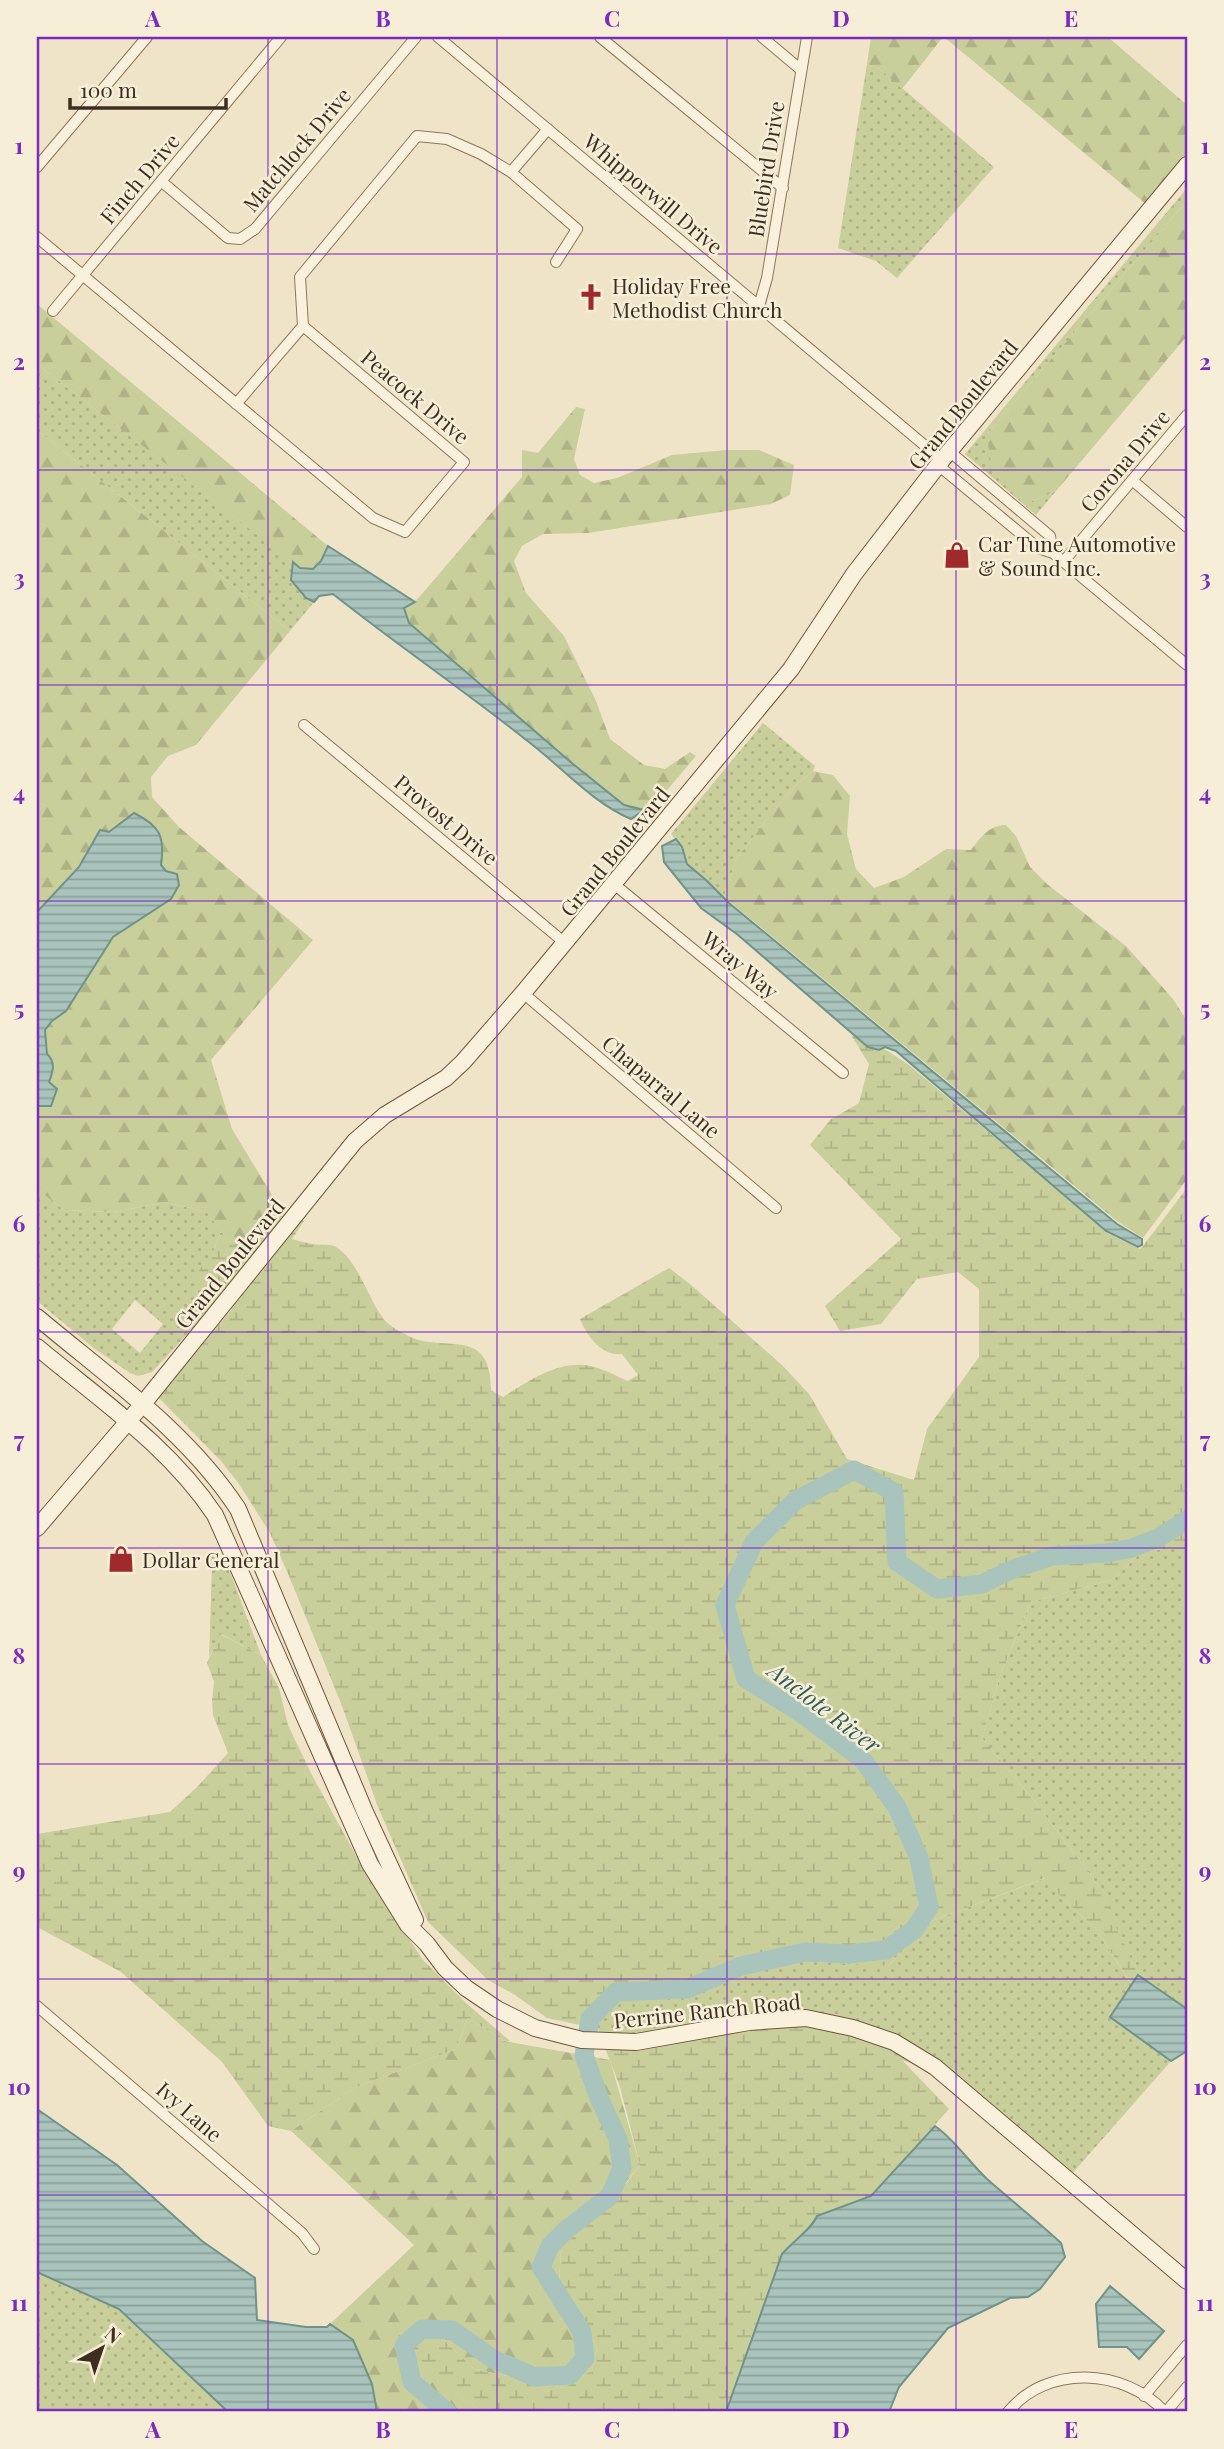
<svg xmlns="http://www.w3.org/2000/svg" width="1224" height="2449" font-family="'Playfair Display',serif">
<defs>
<pattern id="grass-dots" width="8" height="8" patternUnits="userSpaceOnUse" patternTransform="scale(1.75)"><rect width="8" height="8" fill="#c9cf9b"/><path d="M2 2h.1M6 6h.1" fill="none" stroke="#aeb285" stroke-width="1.8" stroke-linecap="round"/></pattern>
<pattern id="forest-firs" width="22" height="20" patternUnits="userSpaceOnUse" patternTransform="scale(1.75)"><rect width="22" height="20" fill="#c9cf9b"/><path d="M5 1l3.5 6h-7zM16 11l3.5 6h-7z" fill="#aeb285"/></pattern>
<pattern id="wetland-marsh" width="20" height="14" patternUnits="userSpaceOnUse" patternTransform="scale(1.75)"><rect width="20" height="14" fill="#c9cf9b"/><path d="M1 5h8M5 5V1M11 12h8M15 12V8" fill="none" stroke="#aeb285"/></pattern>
<pattern id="water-rules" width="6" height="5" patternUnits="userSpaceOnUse" patternTransform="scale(1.75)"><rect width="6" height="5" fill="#a9c4bc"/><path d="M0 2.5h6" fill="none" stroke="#8ba098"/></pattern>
</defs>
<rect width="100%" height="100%" fill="#f0e4c8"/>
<path fill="url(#grass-dots)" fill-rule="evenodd" d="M867 64 880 69 994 167 897 278 876 261 838 248Z
M1187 188V201L988 433 1030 502 1056 491 1036 515 965 454Z
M37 364 293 562 291 569 306 598 314 602 290 631 37 430Z
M763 723 815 766 813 771 792 788 736 859 724 897 686 864 682 847 671 834Z
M37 1189 64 1210 114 1212 165 1202 207 1212 221 1231 214 1249 220 1299 152 1372 138 1376 130 1373 95 1349 37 1301ZM135 1300 163 1324 140 1353 112 1329Z
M1187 1547V2009L1139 1976 1110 1916 1102 1890 1035 1802 982 1738 1001 1673 1031 1602 1112 1580 1142 1551Z
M208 1554 227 1564 261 1655 221 1634 209 1657 212 1565Z
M1046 1878 1063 1899 1096 1929 1131 1984 1111 2018 1171 2061 1071 2175 939 2062 636 2036H601L598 2029 597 2006 655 1986 736 1964 833 1956 888 1966 932 1921Z
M37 2272 119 2309 225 2409V2412H37Z"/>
<path fill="url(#forest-firs)" d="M871 37H943L902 89 880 69 867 64Z
M944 37H1108L1187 105V156L1147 205Z
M1187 201V336L1056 491 1030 502C998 481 988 473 988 433Z
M37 304 328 546 321 561 313 569 300 568 37 364Z
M576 407 585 409 574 459 580 475 594 483 617 478 672 455 726 450H759L794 465 790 495 771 504 588 533 543 534 522 546 514 561 526 593 564 636 596 701 610 739 644 765 665 769 690 752 696 756 641 821 631 819 643 810 624 805 573 764 409 623 404 608 415 602 522 477V450L538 453Z
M37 430 290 631 196 745 168 756 151 777 152 797 179 827 313 940 211 1060 232 1129 274 1198 284 1206 282 1212 252 1241 229 1243 207 1212 165 1202 114 1212 64 1210 37 1189Z
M813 771 833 775 850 796 847 834 856 869 874 888 904 877 946 849 971 850C979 839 990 824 1006 825L1016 836 1030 867 1047 884 1126 946 1173 999 1187 1021V1179L1143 1238 1117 1221 724 897 736 859 792 788Z
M468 2018 504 2041 610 2060 640 2165 619 2191 561 2248 559 2282 597 2347 592 2370 564 2388 474 2369 423 2320 420 2369 483 2412H377L372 2384 353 2340 330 2324 414 2245 291 2131 354 2088 456 2049Z"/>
<path fill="url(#wetland-marsh)" d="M851 1035 888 1051 909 1065 1109 1234 1140 1249 1143 1246 1187 1188V1547L1142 1551 1112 1580 1031 1602 1001 1673 982 1738 1035 1802 1102 1890 1111 1916 1139 1976 1132 1985 1096 1929 1063 1899 1045 1878 932 1921 888 1966 777 1960 655 1986 597 2006 598 2029 547 2018 515 1995 488 1980 428 1922 378 1807 342 1706 289 1576 270 1533 239 1484 221 1461 158 1397 232 1309 228 1306 299 1219 304 1221 292 1239C299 1241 306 1243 313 1244 319 1245 329 1244 334 1246 357 1257 368 1299 383 1318 388 1325 397 1330 405 1334 440 1356 491 1322 491 1390L503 1397C528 1381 560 1359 591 1366 604 1369 616 1376 628 1381L638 1375 622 1354C602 1357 586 1335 580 1319L669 1268 690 1284 783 1366 809 1394 847 1459 914 1480 927 1429 979 1357V1289L958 1272 917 1279 881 1324 840 1331 825 1306 901 1239 810 1145 830 1120 859 1103 869 1064Z
M283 1211 289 1214 220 1299 194 1278 214 1249 221 1231 227 1240 250 1241Z
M220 1634 261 1655 279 1688 288 1725 313 1777 366 1874 423 1960 466 2003 510 2041H504L468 2018 456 2049 354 2088 291 2131 268 2126 222 2062 121 1972 37 1927V1834L170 1812 198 1786 228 1753 213 1715 212 1700 214 1682 207 1663Z
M805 2023 850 2034 891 2047 928 2069 902 2060 949 2109 871 2196 818 2216C811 2230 793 2240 782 2254L726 2412H483L405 2360 398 2334 423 2320 474 2369 564 2388 592 2370 597 2347 559 2282 561 2248 624 2186 640 2165 620 2087 605 2048 749 2028Z"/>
<path fill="url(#water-rules)" stroke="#6f938a" stroke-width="2" d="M328 546 415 602 404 608 409 623 573 764 624 805 644 810 631 819C591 802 560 765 525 739 462 689 396 644 333 594L319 596 314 602 306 598 291 580 293 562 300 568 313 569 321 561Z
M134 813C160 826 165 836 161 865L166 871 177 874 179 885 171 899 113 937 66 1011 52 1021 45 1030 47 1054C56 1062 53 1072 49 1082L57 1089 51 1106H37V912L79 867 100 830 109 832Z
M676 839 682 847 687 864 706 880 729 903 1117 1224 1142 1239V1245L1138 1247 1106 1231 896 1051 885 1047 879 1050 868 1047 738 935 701 908 664 862 662 846Z
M1138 1975 1187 2009V2051L1171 2061 1110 2017Z
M37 2109 117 2165 202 2241 255 2278 257 2320 306 2327H327L330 2324 353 2340 372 2384 377 2412H225V2409L119 2309 37 2272Z
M935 2126C955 2140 969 2162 987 2179 1012 2201 1037 2221 1061 2243L1065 2257 1040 2289 1028 2297 1010 2298 948 2328 899 2387 889 2412H726L782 2254C793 2241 811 2230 817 2216L871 2196Z
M1110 2286 1164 2331 1139 2359 1127 2347H1099L1096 2304Z"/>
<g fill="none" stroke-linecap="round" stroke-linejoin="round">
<path stroke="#a9c4bc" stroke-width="19" d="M447 2412 412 2382 404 2345 422 2329 452 2330 493 2359 535 2377 570 2375 585 2358 582 2332 541 2267 550 2246 566 2230 610 2196 622 2168 618 2139 599 2098 584 2055 590 2019 616 1992 687 1989 741 1966 805 1952 849 1954 886 1950 914 1930 929 1907 919 1858 897 1807 863 1760 801 1713 746 1679 725 1605 754 1542 795 1501 854 1470 894 1492 897 1562 937 1589 982 1584 1011 1570 1052 1556 1107 1553 1132 1548 1158 1538 1187 1520"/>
<defs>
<path id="street" d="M438 37 942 460
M600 37 783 188
M762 37 800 69
M37 167 147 37
M511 172 577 229 556 262
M161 181 228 238 240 239 255 229 416 37
M37 237 373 518 405 532 464 462 303 326
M759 306 767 278 807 37
M53 311 281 37
M236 404 303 326 300 277 417 136 447 139 481 154 511 172 548 129
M949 451 1050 536 1053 553
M938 465 1038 548 1053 553 1187 665
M1132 480 1187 527
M1064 561 1187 415
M304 725 565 943
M614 884 843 1073
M523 993 776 1208
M37 2006 302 2233 314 2249
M1144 2396 1187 2345
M1008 2412C1047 2364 1124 2368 1165 2412
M1166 2412 1187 2387"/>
<path id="secondary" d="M37 1317C107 1376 187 1431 238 1509L365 1812 415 1920
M37 1347C99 1399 169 1446 215 1515L370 1864 408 1925 427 1944 445 1968 466 1988 497 2009 535 2028 582 2040 636 2042 749 2022 806 2018 853 2028 894 2042 935 2067 1187 2281
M37 1528 142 1405 355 1141 385 1115 446 1078 463 1062 523 993 791 669 854 574 942 460 1187 165"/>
</defs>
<use href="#street" stroke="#8d765c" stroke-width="12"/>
<use href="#secondary" stroke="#6f573f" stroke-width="18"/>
<use href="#street" stroke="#faf1dc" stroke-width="10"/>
<use href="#secondary" stroke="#faf1dc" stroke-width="16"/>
</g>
<path fill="none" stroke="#7b2cbf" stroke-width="2" stroke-opacity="0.55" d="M268 37V2412M497 37V2412M727 37V2412M956 37V2412M37 254H1187M37 470H1187M37 685H1187M37 901H1187M37 1117H1187M37 1332H1187M37 1548H1187M37 1764H1187M37 1979H1187M37 2195H1187"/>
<defs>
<symbol id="church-bare" viewBox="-9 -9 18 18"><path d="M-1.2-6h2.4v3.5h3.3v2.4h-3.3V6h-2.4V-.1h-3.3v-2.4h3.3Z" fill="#9e2a2b" stroke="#f7eed8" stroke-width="2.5" paint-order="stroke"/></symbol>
<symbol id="shop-bare" viewBox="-9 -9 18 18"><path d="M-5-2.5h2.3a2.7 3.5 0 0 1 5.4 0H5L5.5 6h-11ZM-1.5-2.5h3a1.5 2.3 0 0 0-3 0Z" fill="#9e2a2b" stroke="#f7eed8" stroke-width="2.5" paint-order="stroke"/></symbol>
</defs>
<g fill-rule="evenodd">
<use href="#church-bare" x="572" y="278" width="38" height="38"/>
<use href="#shop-bare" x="938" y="536" width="38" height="38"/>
<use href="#shop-bare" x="102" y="1540" width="38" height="38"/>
</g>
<g text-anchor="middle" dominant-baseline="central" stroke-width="5" stroke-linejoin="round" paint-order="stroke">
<g font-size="21" fill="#3d2e20" stroke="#f7eed8">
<text transform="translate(296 149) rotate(-50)">Matchlock Drive</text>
<text transform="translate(765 169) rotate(-81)">Bluebird Drive</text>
<text transform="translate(139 178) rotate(-50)">Finch Drive</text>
<text transform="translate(654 193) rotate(40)">Whipporwill Drive</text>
<text transform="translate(416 396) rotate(40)">Peacock Drive</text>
<text transform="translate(962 404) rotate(-51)">Grand Boulevard</text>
<text transform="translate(1124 460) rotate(-50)">Corona Drive</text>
<text transform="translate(447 819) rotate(40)">Provost Drive</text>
<text transform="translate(614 851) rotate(-51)">Grand Boulevard</text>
<text transform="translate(741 964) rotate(40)">Wray Way</text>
<text transform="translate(662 1086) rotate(40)">Chaparral Lane</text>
<text transform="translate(229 1263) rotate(-51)">Grand Boulevard</text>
<text transform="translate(707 2010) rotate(-6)">Perrine Ranch Road</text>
<text transform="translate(190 2111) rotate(41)">Ivy Lane</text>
</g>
<g font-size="21" fill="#3d2e20" stroke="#f7eed8" text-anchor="start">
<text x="612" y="285">Holiday Free<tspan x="612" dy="24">Methodist Church</tspan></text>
<text x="978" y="543">Car Tune Automotive<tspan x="978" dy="24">&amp; Sound Inc.</tspan></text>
<text x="142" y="1559">Dollar General</text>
</g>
<g font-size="23" font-style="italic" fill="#2f5d5a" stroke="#f7eed8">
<text transform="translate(825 1707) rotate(37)">Anclote River</text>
</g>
</g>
<rect width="1224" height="2449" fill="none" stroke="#f7eed8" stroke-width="77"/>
<g transform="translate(102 2348) rotate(40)" stroke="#f7eed8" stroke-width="5" paint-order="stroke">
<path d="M0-5L12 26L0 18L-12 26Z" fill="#3d2e20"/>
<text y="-10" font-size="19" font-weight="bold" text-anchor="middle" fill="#3d2e20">N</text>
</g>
<path d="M70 98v10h156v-10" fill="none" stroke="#3d2e20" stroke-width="3.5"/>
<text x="80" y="98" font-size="21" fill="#3d2e20" stroke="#f7eed8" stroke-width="5" paint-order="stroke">100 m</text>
<rect x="38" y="38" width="1148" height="2372" fill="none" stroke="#7b2cbf" stroke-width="2.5"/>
<g font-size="23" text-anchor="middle" font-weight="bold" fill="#7b2cbf">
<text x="153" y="27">A</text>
<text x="383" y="27">B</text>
<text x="612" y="27">C</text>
<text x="841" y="27">D</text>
<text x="1071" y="27">E</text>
<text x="19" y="154">1</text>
<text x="1205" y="154">1</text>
<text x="19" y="370">2</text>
<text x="1205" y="370">2</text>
<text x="19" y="586">3</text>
<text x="1205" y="586">3</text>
<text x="19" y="801">4</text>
<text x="1205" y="801">4</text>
<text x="19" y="1017">5</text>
<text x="1205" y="1017">5</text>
<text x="19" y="1232">6</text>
<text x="1205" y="1232">6</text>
<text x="19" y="1448">7</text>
<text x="1205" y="1448">7</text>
<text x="19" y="1664">8</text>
<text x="1205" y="1664">8</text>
<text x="19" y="1879">9</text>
<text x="1205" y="1879">9</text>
<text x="19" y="2095">10</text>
<text x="1205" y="2095">10</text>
<text x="19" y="2311">11</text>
<text x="1205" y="2311">11</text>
<text x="153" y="2438">A</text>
<text x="383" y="2438">B</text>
<text x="612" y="2438">C</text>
<text x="841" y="2438">D</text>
<text x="1071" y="2438">E</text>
</g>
</svg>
